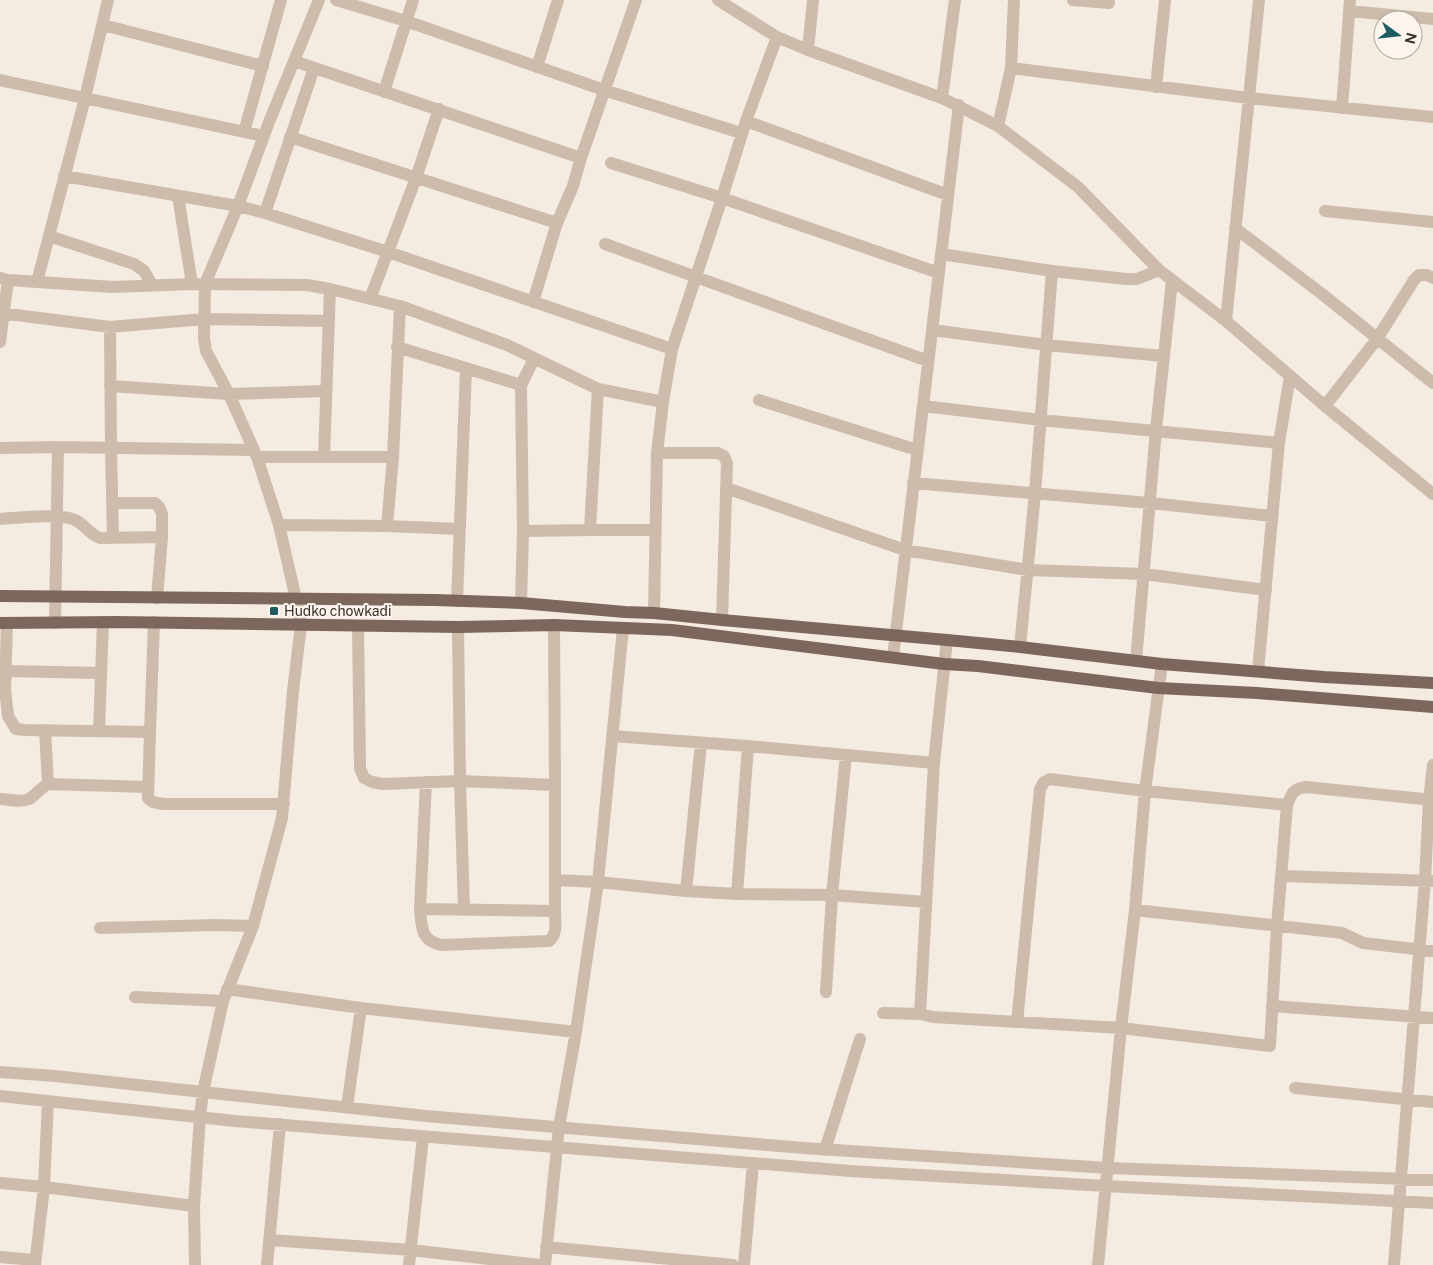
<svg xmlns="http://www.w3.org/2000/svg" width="1433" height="1265" font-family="'Public Sans',sans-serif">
<rect width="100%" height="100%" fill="#f4ebe1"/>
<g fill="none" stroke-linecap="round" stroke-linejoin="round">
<path stroke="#cdbbac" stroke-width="12" d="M336 0 406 21 604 90 741 133
M718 0 777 37 808 50 942 98 998 126 1078 187 1159 270 1226 321 1325 406 1433 494
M1073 0 1109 3
M1349 11 1433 19
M103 25 263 66
M808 50 813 0
M294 61 581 158
M537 67 558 0
M1011 68 1014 0
M0 80 264 136
M1156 87 1165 0
M384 92 413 0
M942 98 955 0
M1342 108 1350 0
M746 121 948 195
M998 126 1011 68 1249 98 1433 117
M244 132 281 0
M290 137 557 223
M611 163 722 198 939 273
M64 176 238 206 265 213 388 252 672 349 722 198 746 121 777 37
M178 196 192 284
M1325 211 1433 222
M265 213 314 68
M1235 228 1322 294 1433 383
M49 236 134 264 144 271 152 285
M605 244 928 361
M941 254 1052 271
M0 278 8 280 113 287 192 284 307 285 330 289 400 306 393 457 387 526 279 525
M37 282 85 98 108 0
M370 299 416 178 439 109
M533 302 557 223 573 186 581 158 636 0
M400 306 507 345 598 389
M0 313 110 327 204 319 329 321
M1226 321 1259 0
M110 327 111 448 113 538
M932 330 1046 345 1163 356
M0 342 8 280
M397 347 521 385
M110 386 229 394 326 391
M759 400 917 450
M923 406 1041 420 1279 443
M1325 406 1377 339 1414 280 1419 275H1427L1433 278
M0 448 58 447 254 450
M657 453H718L724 456 727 463 722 620
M257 457H393
M324 457 330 289
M913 483 1150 503 1272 516
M726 488 905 550 1028 570 1144 574 1266 590
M113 503H155L159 507 162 514V537L157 598
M0 519C19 518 58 513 75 520 86 525 87 533 100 538L162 537
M387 526 460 529
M655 530H590L598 389 663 402
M523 531 590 530
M457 601 466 369
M521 603 523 531 521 385 534 359
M654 613 657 453 663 402 672 349
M7 623 5 689 8 716 16 729 25 730 150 732 148 798 153 802 163 804H284
M55 623 58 447
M554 625 555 785
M358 626 360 768 364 778 372 782 383 784 460 781 555 785V880L598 882 576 1032 559 1127 545 1265
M458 627 460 781 464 909
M623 628 598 882 686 891 737 894 832 895 926 902
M947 640 934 763 920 1014 933 1017 1121 1028 1270 1046 1277 926 1287 805C1292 793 1293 789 1306 787L1433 800
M1020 647 1035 493 1052 271 1126 279H1137L1159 270
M893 657 959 105
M1136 661 1156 430 1172 281
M6 671 101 673
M1258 671 1279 443 1290 376
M45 730 48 784
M99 730 103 622
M150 732 154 622
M612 736 748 746 934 763
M426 782 420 909 555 911V880
M0 799C8 799 21 803 29 799 36 795 40 788 48 784L148 787
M1282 876 1433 881
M686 891 701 743
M737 894 748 746
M420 909C422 927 420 940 441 945L549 941C558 934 555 921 555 911
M1135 910 1334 932 1342 933 1363 943 1433 951
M100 928 216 925 253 926
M227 989 361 1008 576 1032
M826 992 832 895 846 755
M135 997 223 1001
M1272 1006 1433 1018
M883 1013 920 1014
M1017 1022 1040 789 1044 782 1050 779 1145 791 1287 805
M0 1072 55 1076 426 1116 804 1148 1108 1168 1433 1180
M1295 1088 1433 1102
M0 1096 235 1121 850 1171 1106 1186 1433 1203
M347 1107 361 1008
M825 1150 860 1039
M0 1183 44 1187 194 1206
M270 1240 411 1250 541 1265
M546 1247 733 1265
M0 1257 35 1260
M35 1265 44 1187 48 1101
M195 1265 194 1206 200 1116 203 1092 223 1001 253 926 282 818 293 691 301 625 296 599 279 525 257 457 229 394 206 351 204 338 205 284 238 206 269 122 319 0
M267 1265 280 1124
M409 1265 423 1137
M744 1265 753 1163
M1098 1265 1121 1028 1135 910 1145 791 1162 664
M1394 1265 1425 880 1429 800 1433 765"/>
<path stroke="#7d675c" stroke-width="12" d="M0 596 435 600 521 603 625 612 654 613 722 620 947 640 1020 647 1162 664 1324 677 1433 683
M0 623 118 622 458 627 554 625 672 630 944 664 978 666 1158 688 1257 693 1433 707"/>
</g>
<rect fill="#1f5a5e" stroke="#fbf5ee" stroke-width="2" x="269" y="606" width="10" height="10" rx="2.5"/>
<g text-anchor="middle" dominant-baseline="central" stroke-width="4" stroke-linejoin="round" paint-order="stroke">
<g font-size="14" fill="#3b302b" stroke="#fbf5ee" text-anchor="start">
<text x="284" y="611">Hudko chowkadi</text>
</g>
</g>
<g transform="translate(1398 35) rotate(105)"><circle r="24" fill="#fbf5ee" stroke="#aea6a0"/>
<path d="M0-4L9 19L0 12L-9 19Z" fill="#1f5a5e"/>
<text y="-8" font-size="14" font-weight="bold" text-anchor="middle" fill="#3b302b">N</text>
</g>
</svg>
